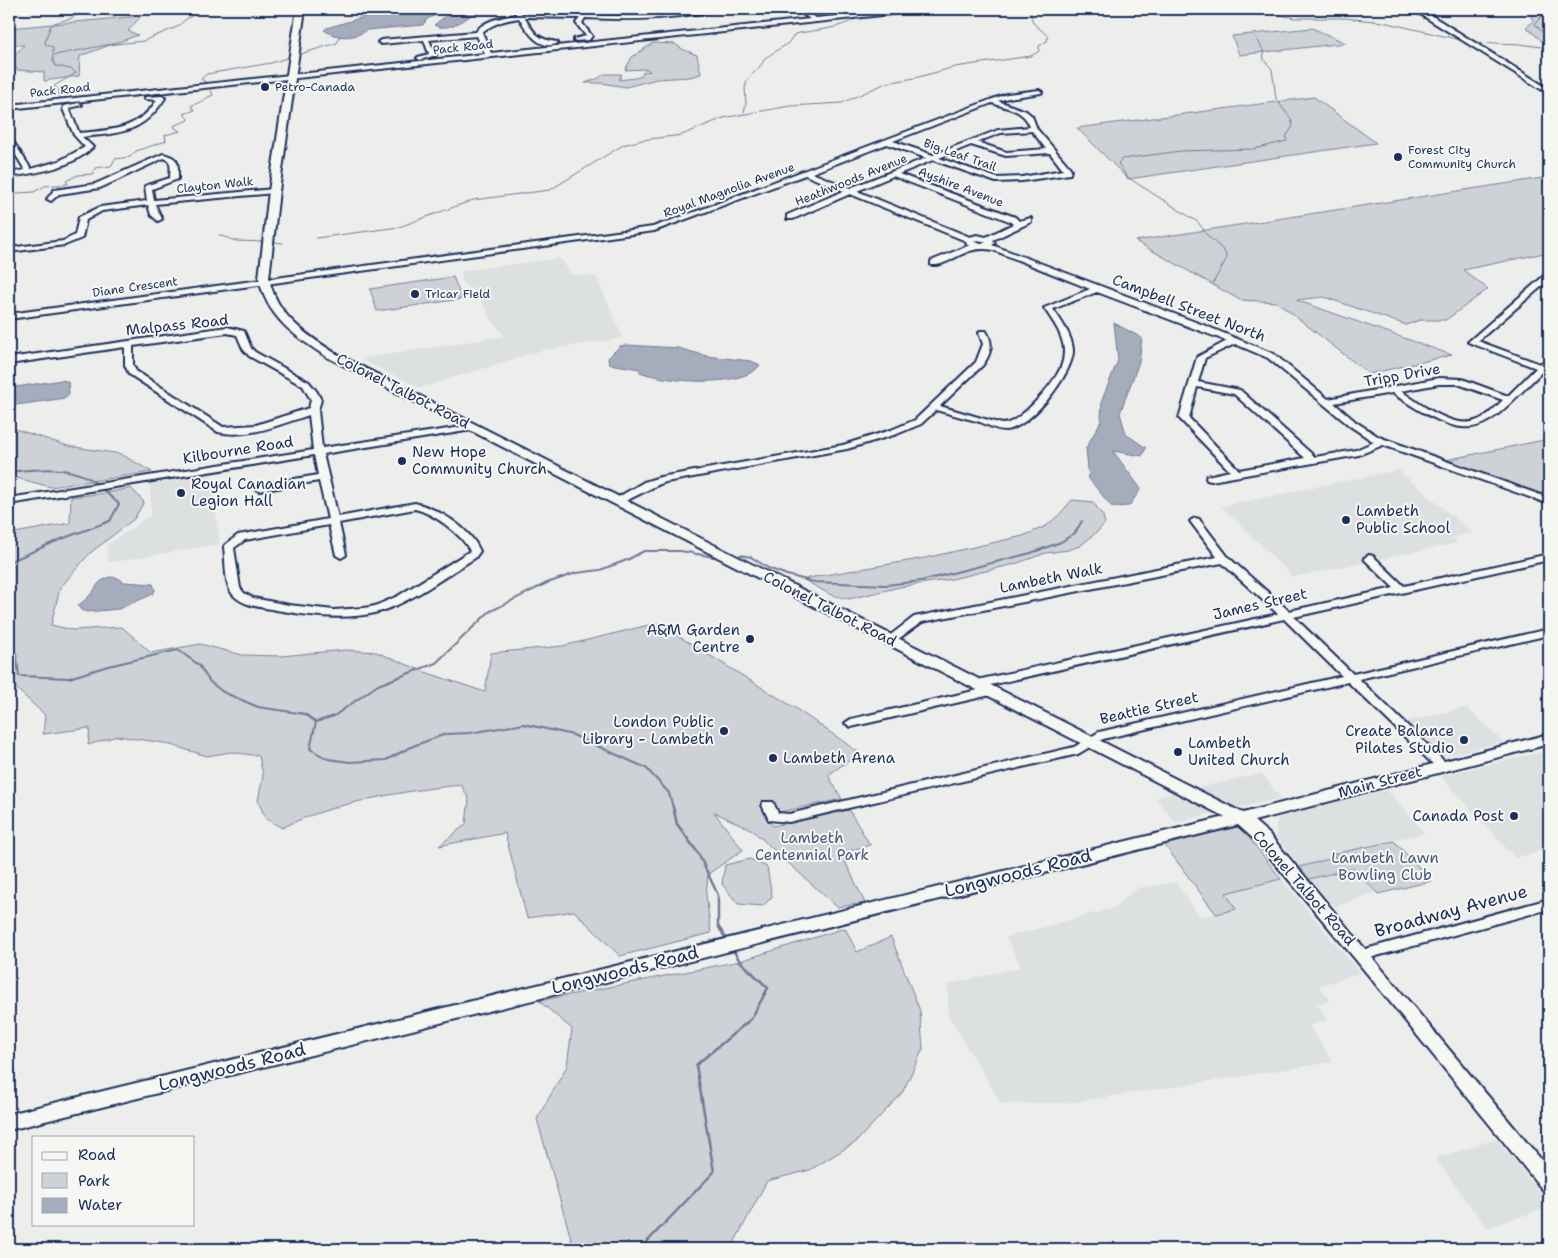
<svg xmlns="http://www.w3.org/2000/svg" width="1558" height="1258" font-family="'Shantell Sans',sans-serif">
<rect width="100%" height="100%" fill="#edeeec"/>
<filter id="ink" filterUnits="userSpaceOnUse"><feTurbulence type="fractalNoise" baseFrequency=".02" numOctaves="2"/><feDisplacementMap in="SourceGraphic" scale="10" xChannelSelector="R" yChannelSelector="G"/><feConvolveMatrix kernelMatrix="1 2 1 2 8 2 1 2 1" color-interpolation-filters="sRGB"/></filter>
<g filter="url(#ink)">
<path fill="#dde0e1" d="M560 258 572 275 596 276 623 338 540 351 420 388 360 359 504 336 489 316 477 292 463 284 461 271Z
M1398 470 1473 533 1452 538 1458 543 1293 577 1221 506Z
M211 475 220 544 108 563 107 545 151 515 150 484Z
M1466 707 1503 742 1439 757 1404 722Z
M1549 750V849L1515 858 1440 776Z
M1261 773 1281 798 1236 809 1198 788Z
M1387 790 1425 833 1334 853 1337 857 1300 867 1276 836V821L1288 813Z
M1172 793 1212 813 1176 823 1156 798Z
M1354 868 1376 892 1335 907 1309 879Z
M1281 879 1360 973 1319 986 1330 1000 1317 1004 1327 1020 1309 1026 1333 1062 1069 1103 1001 1104 948 1015V984L1021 967 1006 937 1114 908 1138 888 1175 882 1201 917 1236 909 1225 893Z
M1497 1139 1549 1203V1207L1487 1228 1435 1158Z"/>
<path fill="#ced2d7" stroke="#74809a" d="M1539 9H1549V13L1545 16C1545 26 1549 32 1549 42H1543L1526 27 1533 22 1531 15Z
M141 16 128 31 138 35 80 56 79 76 44 81V72L17 70 11 59 24 45H9V28Z
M1312 28 1346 43 1239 55 1232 36Z
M653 43 675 44 682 49 697 55 701 74 690 77 657 79 626 87 601 83H585L599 78 604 74H622L619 80 635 78 641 76 643 72 650 71 647 69 625 70 632 57Z
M1314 97 1376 143 1128 179 1077 128Z
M1549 177V252L1463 270 1488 289 1446 320H1420L1406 325 1324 297 1296 300 1452 355 1369 374 1277 302 1240 300 1135 241Z
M453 277 462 299 377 311 370 289Z
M9 427 68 446 121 454 152 472 51 487 9 476Z
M1549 439V503L1436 462Z
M131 488 144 502 134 519 90 553 60 588 51 625 73 630 122 627 151 653 200 644 242 655 281 656 345 650 376 652 425 672 485 692 491 653 563 646 657 623 795 708 860 753 828 775 842 799 765 815 773 826 849 810 870 845 841 853 865 903 837 907 752 830 714 812 743 850 708 874 706 895 711 933 620 956 574 911 527 918 505 833 439 846 466 824 469 799 461 785C407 790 330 803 282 828L266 819 258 801 263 776 259 756 231 752 207 756 164 743 117 736 88 745 90 728 43 734 45 715 9 682V534L70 523 71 497 106 493Z
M1072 500 1093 502 1103 516 1105 523 1098 531 1080 546 1068 550 1046 553 1015 564 952 579 900 587 849 599 831 595 804 580 808 578 925 558 1023 536 1046 526 1059 515Z
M1238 827 1243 830 1281 879 1226 893 1236 909 1216 914 1164 844Z
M1394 841 1432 881 1378 894 1354 868 1309 879 1300 867 1336 857 1333 854Z
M750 859 767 867 772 897 763 906 738 904 722 884 725 865Z
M845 928 857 952 891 937 920 1011 923 1049 902 1093 856 1142 810 1170 767 1181 734 1243 741 1249H574L537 1119 567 1066 572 1029 539 1001 740 961Z"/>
<path fill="#a5acbc" stroke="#6e7a96" d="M399 9H449L427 19 423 25 367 30C355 39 337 39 324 30L327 28 383 11Z
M461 9H479C469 18 447 33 434 25L451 12Z
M1114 323 1142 338 1139 362 1120 413 1126 434 1146 448 1142 456 1113 451 1141 489 1129 506 1112 507 1089 479 1086 448 1101 421 1102 400 1118 360Z
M626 345 678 348 707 356 751 361 760 365C743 389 665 382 640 372V369L609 364 608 358 620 346Z
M62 380 68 382 69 394 66 398 9 406V388Z
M110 577 118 578 124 582 153 584 155 590 153 594 119 609 87 612 81 610 78 606C82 602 88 598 91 594 99 585 96 582 110 577Z"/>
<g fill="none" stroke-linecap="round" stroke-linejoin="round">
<path stroke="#6e7a96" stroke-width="1" d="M1267 9 1276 14 1294 18H1345L1383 22 1465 41
M1549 11 1544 13 1535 24 1549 39
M1472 42 1520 44 1549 48
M55 55 106 45 143 41 177 27 186 19 204 9
M297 55 337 43 340 36
M209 84 201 79 207 74 271 63 290 57
M61 99 58 94 60 91 54 86 76 73 71 69 56 66 53 61V47L46 45 45 42 50 27 54 23 70 19 87 9
M14 109 58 104
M744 112 746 104 745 88 747 80 762 64 765 58 787 44 795 34C818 29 846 30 863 12
M9 200 18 193 34 192 45 186 68 184 66 181 78 175 93 174 95 168 111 166 115 159 130 157 136 151 166 141 165 135 180 131 174 127 175 125 189 120 184 114 195 110 191 107 192 105C201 103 205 98 213 95L210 88
M219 235 236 241 265 242
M316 238 399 227 473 200 550 190 623 145 642 140 682 135 723 118 790 106 842 103 886 83 915 78 955 67 1031 56 1039 51V46L1047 41 1048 36 1033 23 1030 12 1027 9
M273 242 283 243
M1213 283 1227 258 1224 251 1207 235 1198 222 1127 177 1118 163 1122 159 1181 151 1254 149 1287 141 1286 137 1293 126 1291 119 1276 99 1272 69 1264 60 1263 50 1256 37"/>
<path stroke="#6e7a96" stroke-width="2" d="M9 472C41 469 73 464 99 485
M740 555 751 557 768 568 787 575 814 582 886 585 921 581 1031 553 1061 542 1075 533 1082 521
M9 562 59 540 110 521 119 504 102 489
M9 650 16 653 19 676 69 678 108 666 178 650 199 665 210 682 223 692 258 707 305 714 316 722 310 749 328 759 350 762 386 760 413 746 446 734 470 733 524 724 573 735 646 768 669 793 673 808
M316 722 334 716 378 685 436 663 489 612 547 583 576 573 600 570 627 560 644 551H681L713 557"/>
<path stroke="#6e7a96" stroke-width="2.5" d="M673 807 677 824 698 853 718 895V926L727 940
M640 1249 714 1172 696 1065 751 1019 768 988 740 961 733 950"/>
<defs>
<path id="minor" d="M517 9 522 14H582V9H588V15L644 16 716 9C710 12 701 13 694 14 657 20 622 20 585 18L582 23 592 36 589 40 574 41V39L586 36 576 23 580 18 524 17C535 34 537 39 557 42L558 43C540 52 527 31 519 18 505 20 494 23 482 32L491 53 810 19 796 9H802L816 18 905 9H922L919 11 9 109V105L485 54 477 36 429 40 436 55 420 60 417 58 418 57 429 54 424 40 381 44 378 42 381 40 476 32C483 20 503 17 517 15L514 11Z
M1039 90 1042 92 1041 93 1008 98 998 101 1026 111 1032 116 1037 129 1071 169 1070 174 1022 181 996 182 933 160 899 174 1015 217 1019 221 1031 218V222L993 240 995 243 992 245 1206 326 1274 354 1328 399 1439 378 1462 379 1508 396 1536 368 1468 342 1546 274H1549V280L1478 341 1540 364 1549 357V365C1481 430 1481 452 1392 393L1334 403 1356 422 1379 437 1549 498V504L1383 445 1359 455 1211 481 1207 480 1206 478 1207 476 1230 471 1179 418 1197 357 1227 341 1097 292 1053 309C1061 321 1072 335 1073 350 1074 373 1029 430 1005 430 996 430 988 425 980 422 965 418 950 414 936 410L921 424 897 434 847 449 666 482C653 485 624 505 615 503L614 501 615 499 644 482 660 477 843 445 891 430 915 420 976 362 983 344 979 333 980 331H986C994 344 991 353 983 365L940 406 1002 424C1019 425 1053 384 1060 369 1063 363 1064 357 1064 350 1063 334 1052 320 1044 308L1090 289 993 250C964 244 950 267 931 265V261L970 245H967L966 241 850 194 793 219H787V215L844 191 805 175 654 231 9 319V314L653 227 708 207 990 100 1007 94ZM992 103C1008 109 1024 109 1030 127L998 130 933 155 893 141ZM1032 131 1046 149 1006 152 977 142 1001 133ZM887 144 926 158 850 188 812 173ZM971 145 1006 156 1050 153 1063 170 1022 177 997 178 939 158ZM893 176 1009 221 1013 224 986 237 977 235 970 237 857 191ZM978 240 986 242 982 244 974 242ZM1235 344 1268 358 1350 426 1374 442 1356 450 1315 457 1240 390 1198 382 1205 358ZM1439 384H1458L1503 400C1495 408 1486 418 1475 421 1452 429 1419 403 1401 391ZM1197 387 1234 394 1305 458 1239 470 1189 418Z
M162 96 165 98C143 133 121 133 82 137L93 147C72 168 36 173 9 177V173L25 170 9 144V137L11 138 31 169 59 161 85 147 74 135 63 109 64 106 79 103 82 105 69 108 79 133C112 130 138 130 157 100L145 99V97Z
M163 154C180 158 178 163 178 179L152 189 154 200 274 189 278 191 274 193 155 204 162 219 158 221 151 215 148 205 102 211 86 220 82 238 65 245 9 252V248L63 241 75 235 79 217 100 207 147 201 145 186 170 178C170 170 173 161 164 158L100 188 59 194 51 201 47 199 54 190 95 184Z
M227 327 244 331 251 348 255 352 309 382 317 392 321 400 318 410 322 448 475 425V429L472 430 323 454 338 517 415 503C439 509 470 528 480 551L475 558C445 576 415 600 382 611 348 621 311 616 276 610 261 607 240 606 231 592 224 579 226 561 224 547L225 545 238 535 328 519 319 481 259 491 254 488 259 485 318 475 314 455 9 504V498L313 450 309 415C281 424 248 439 218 432L129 374 125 365V347L9 364V358ZM227 333 237 335 243 349 249 356 303 386 311 400 309 408 256 425 223 427 136 371 133 365V346ZM415 509C433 513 462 534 470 551L398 596 375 606 364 608 334 610 289 605 253 598 244 593 240 588 234 548 245 540 329 525 336 555 341 558 346 555 339 523Z
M1195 518 1199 519 1228 557 1289 611 1394 588 1365 560 1364 558 1369 555 1373 556 1404 586 1549 554V560L1294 617 1353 674 1549 629V635L1359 679 1446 763 1448 766 1446 769H1438L1348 682 1103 739 1078 754 789 822 769 820 762 805 763 802H773L778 813 789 814 1074 747 1099 732 1342 676 1284 619 977 688 971 684 977 680 1278 614 1222 563 922 622 894 642H886L884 640 914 617 1217 557 1190 521Z
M991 687 997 691 995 694 851 727 845 723 851 719Z
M1549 899V909L1362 960 1357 959 1355 955 1357 951 1362 950Z"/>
<path id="major" d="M297 9H305L279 191 269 278C276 315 305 334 335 353L1243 813 1549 734V744L1254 821 1269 834 1549 1169V1191L1542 1189 1356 960 1257 842 1238 825 9 1130V1114L1225 817 327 357C296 337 266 317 259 278L269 191Z
M1412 9H1421L1549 89V94Z"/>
</defs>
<use href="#minor" stroke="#1b2f5e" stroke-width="4"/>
<use href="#major" stroke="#1b2f5e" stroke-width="4"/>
<use href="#minor" fill="#f6f6f2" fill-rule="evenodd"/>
<use href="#major" fill="#f6f6f2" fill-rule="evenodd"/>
</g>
</g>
<g fill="#1b2f5e" stroke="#f6f6f2" stroke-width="2">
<circle cx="265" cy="87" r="5"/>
<circle cx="1398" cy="157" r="5"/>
<circle cx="415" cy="294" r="5"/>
<circle cx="402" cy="461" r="5"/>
<circle cx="181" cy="493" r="5"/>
<circle cx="1346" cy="520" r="5"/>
<circle cx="750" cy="639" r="5"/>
<circle cx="724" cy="731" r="5"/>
<circle cx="1464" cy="740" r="5"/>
<circle cx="1178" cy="752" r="5"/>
<circle cx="773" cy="758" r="5"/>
<circle cx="1514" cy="816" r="5"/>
</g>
<g text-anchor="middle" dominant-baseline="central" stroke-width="4" stroke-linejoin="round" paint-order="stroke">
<g font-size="12" fill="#1b2f5e" stroke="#f6f6f2">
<text transform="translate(463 47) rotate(-6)">Pack Road</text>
<text transform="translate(60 90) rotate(-6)">Pack Road</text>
<text transform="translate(960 155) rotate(19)">Big Leaf Trail</text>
<text transform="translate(851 180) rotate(-22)">Heathwoods Avenue</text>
<text transform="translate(215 185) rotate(-6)">Clayton Walk</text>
<text transform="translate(961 187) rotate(21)">Ayshire Avenue</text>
<text transform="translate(729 190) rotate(-20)">Royal Magnolia Avenue</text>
<text transform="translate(135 287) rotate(-8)">Diane Crescent</text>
</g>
<g font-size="12" fill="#1b2f5e" stroke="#f6f6f2" text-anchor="start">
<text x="275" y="87">Petro-Canada</text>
<text x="1408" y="150">Forest City<tspan x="1408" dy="14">Community Church</tspan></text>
<text x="425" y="294">Tricar Field</text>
</g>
<g font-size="15" fill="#1b2f5e" stroke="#f6f6f2">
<text transform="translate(1189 308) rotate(21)">Campbell Street North</text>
<text transform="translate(177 325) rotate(-6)">Malpass Road</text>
<text transform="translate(1402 375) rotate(-10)">Tripp Drive</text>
<text transform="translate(403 391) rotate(27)">Colonel Talbot Road</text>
<text transform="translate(238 450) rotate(-9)">Kilbourne Road</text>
<text transform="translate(1051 578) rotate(-11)">Lambeth Walk</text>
<text transform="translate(1260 604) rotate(-13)">James Street</text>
<text transform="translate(830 609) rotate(27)">Colonel Talbot Road</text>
<text transform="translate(1149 708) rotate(-13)">Beattie Street</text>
<text transform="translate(1380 782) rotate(-15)">Main Street</text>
<text transform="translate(1304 888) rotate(49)">Colonel Talbot Road</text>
</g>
<g font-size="15" fill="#1b2f5e" stroke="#f6f6f2" text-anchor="start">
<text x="412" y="452">New Hope<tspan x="412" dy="17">Community Church</tspan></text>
<text x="191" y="484">Royal Canadian<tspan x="191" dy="17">Legion Hall</tspan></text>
<text x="1356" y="511">Lambeth<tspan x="1356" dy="17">Public School</tspan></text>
<text x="740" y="630" text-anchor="end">A&amp;M Garden<tspan x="740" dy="17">Centre</tspan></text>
<text x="714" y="722" text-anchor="end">London Public<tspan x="714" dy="17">Library - Lambeth</tspan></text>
<text x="1454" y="731" text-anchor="end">Create Balance<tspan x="1454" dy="17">Pilates Studio</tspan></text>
<text x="1188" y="743">Lambeth<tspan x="1188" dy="17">United Church</tspan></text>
<text x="783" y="758">Lambeth Arena</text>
<text x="1504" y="816" text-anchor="end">Canada Post</text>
</g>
<g font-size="15" fill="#48587c" stroke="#f6f6f2">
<text x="812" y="838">Lambeth<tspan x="812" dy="17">Centennial Park</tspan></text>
<text x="1385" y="858">Lambeth Lawn<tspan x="1385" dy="17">Bowling Club</tspan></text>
</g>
<g font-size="18" fill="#1b2f5e" stroke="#f6f6f2">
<text transform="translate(1018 873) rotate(-14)">Longwoods Road</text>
<text transform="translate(1451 911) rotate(-15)">Broadway Avenue</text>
<text transform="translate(625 970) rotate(-14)">Longwoods Road</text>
<text transform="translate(232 1067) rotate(-14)">Longwoods Road</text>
</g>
</g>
<rect width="1558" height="1258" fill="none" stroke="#f6f6f2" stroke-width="30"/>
<rect x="15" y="15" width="1528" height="1228" fill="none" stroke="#1b2f5e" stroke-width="2" filter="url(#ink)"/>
<rect x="32" y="1136" width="162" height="90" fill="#f6f6f2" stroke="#9ea6b7"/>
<rect x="42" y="1152" width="25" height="8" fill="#f6f6f2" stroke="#9ea6b7"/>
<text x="78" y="1160" font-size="15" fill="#1b2f5e">Road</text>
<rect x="42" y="1173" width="25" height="15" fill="#ced2d7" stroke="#9ea6b7"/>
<text x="78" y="1186" font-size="15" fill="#1b2f5e">Park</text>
<rect x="42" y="1198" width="25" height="15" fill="#a5acbc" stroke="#9ea6b7"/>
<text x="78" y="1210" font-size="15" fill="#1b2f5e">Water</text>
</svg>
